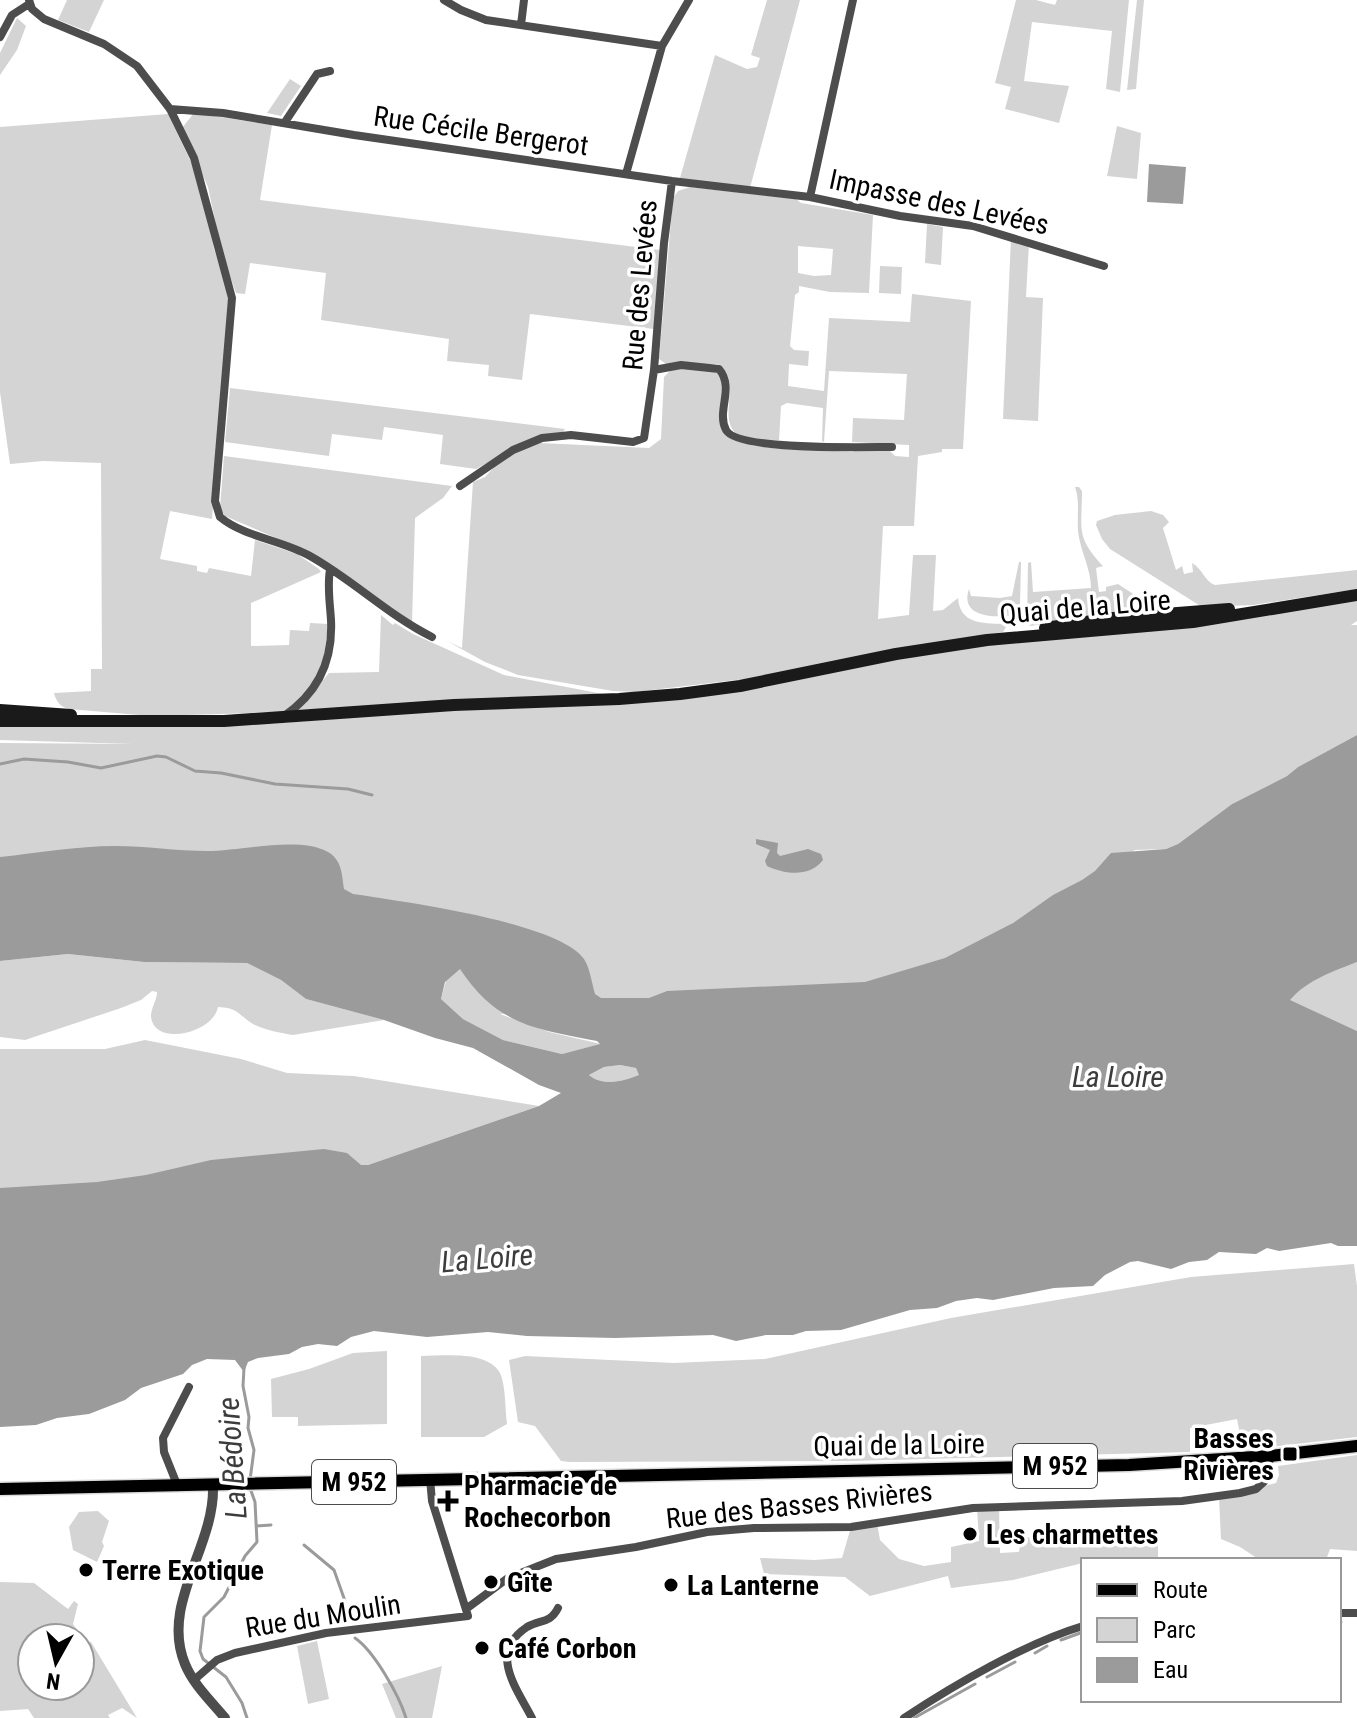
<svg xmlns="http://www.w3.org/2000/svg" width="1357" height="1718" font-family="'Roboto Condensed',sans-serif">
<rect width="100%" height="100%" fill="#fff"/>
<path fill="#d4d4d4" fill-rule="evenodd" d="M67 0H104L89 32 58 20Z
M767 0H800L750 188 680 178 715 55 747 69 757 67 760 58 751 55Z
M1016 0H1036L1055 5 1057 0H1129L1120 92 1106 89 1112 31 1032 22 1024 81 1069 86 1059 123 1005 109 1011 87 995 83Z
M1137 0H1144L1136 89 1127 90Z
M17 18 26 26 17 50 0 75V53Z
M290 79 301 86 281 116 267 113Z
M194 113 272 125 260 200 660 250 654 329 530 314 522 380 488 376 489 365 447 361 449 339 321 320 326 273 250 263 245 294 236 293 222 254 208 187 182 128Z
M168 114 201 183 214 249 229 290 212 519 170 511 160 559 197 566V571L207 573 209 568 251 576 255 540 297 554 319 569 321 572 251 603V646L289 645 290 630 309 631 310 623 328 624 324 658 312 688 286 712 151 716 69 709C60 707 56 701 54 693L91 691V669H102L101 463 43 461 10 464 0 392V127Z
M1117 126 1141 133 1137 179 1107 176Z
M690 187 796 199 801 203 873 215 869 293 830 292 799 286V292L795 295 790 346 794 350 809 351 808 366 789 364 788 386 824 391 829 318 910 322 912 294 971 301 963 449H942V452L918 456 914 526H883L878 619 909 615 913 555H936L933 611 943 610 958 598C960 624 982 623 1003 624L1006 627 1003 632 888 650 753 678 635 692 613 691 518 675 485 662 447 641 462 648 473 482 485 477 497 464 515 452 539 443 649 448 661 439 664 377 672 369H710L722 375C722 389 718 422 724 432 736 453 828 450 853 452L854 448 889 450 895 456 909 457V445L852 442 853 418 904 420 907 374 829 371 824 442 822 441 823 408 787 403 781 406 779 440C768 440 752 442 741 437 713 422 745 382 718 364H666L659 359 673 198 678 191ZM798 246 833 249 831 275 814 276 798 273Z
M927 224 943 227 941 265 925 263Z
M1011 238 1029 243 1026 297 1043 298 1038 421 1003 419Z
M880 266 902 267 901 294 879 293Z
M230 388 565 429 563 432 536 437 476 469 440 464 443 435 384 427 382 440 332 434 329 456 225 442Z
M224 456 452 486 443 498 415 518 412 623 311 553 225 516 220 508Z
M1075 487H1079L1082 491C1082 529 1075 536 1103 566L1096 568 1099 592 1106 591V587L1118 584 1144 601 1154 595 1146 610 1030 626 1027 622 1028 563 1031 562 1033 592 1091 588C1091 568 1080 551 1078 531 1077 515 1080 501 1075 487Z
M1151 511 1163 515 1169 522 1163 528 1176 570 1182 566 1184 574 1193 572 1192 563C1203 569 1204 581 1215 585L1357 570V589L1253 605 1202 607 1110 549 1102 539 1096 525 1097 521 1115 515Z
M1019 562H1021L1020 604 1015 615C996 618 959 618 969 589L971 596 1000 598 1012 596Z
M1357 600V621L1351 625H1357V735L1298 767 1287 776 1232 804 1178 844 1166 849 1135 850 911 984 500 1014 549 1032 601 1044 562 1054 503 1040 463 1019 441 999 446 981 0 873V743L133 744 0 740V724L199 727 283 723 408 713 599 704 939 651Z
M381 615 393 625 395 623 413 634 504 675 603 694 298 710 329 673 379 672Z
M68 954 144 962 247 963 281 980 306 999 384 1020 293 1035C280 1033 265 1030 253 1024 237 1014 239 1008 218 1007 213 1034 153 1047 151 1016 151 1008 157 1000 157 992L152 991 141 1000 121 1008 25 1040 0 1037V961Z
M1357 962V1031L1289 1000C1307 980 1333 971 1357 962Z
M145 1040 241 1059 287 1073 354 1076 539 1106 368 1165 0 1246V1049H105Z
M620 1065 636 1068 640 1075C624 1081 603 1087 589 1075L604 1067Z
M1354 1264 1357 1286V1437L1243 1450 1237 1419 1190 1428V1452L848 1461 570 1462 561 1461 535 1426 518 1422 509 1360 525 1356 674 1363 765 1359 951 1318 1191 1277Z
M387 1351V1424L298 1426V1417H272L271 1379 309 1369 353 1353Z
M421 1356C443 1356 487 1350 500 1373 506 1386 505 1410 507 1424L484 1437H421Z
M1357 1455V1551L1330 1549 1326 1560H1260L1240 1547 1221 1539 1219 1497 1276 1483 1279 1475 1278 1466Z
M999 1507 1000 1553 1019 1552 1021 1536 1056 1542 1066 1536 1115 1545 1158 1542V1560H1083V1563L1013 1580 951 1588 948 1576 870 1596 845 1577 764 1574 760 1558 815 1560 842 1558 851 1527 877 1523 880 1540 899 1559 924 1566 951 1562V1547L979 1541 977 1508Z
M98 1511 109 1521 102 1542 104 1546 97 1562 73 1550 69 1527 79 1512Z
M0 1582 34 1583 68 1609 74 1601 78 1604 73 1624 85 1641 91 1642 137 1718 122 1708 108 1715 110 1718H34L28 1709 0 1711ZM32 1638H80V1686H32Z
M317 1641 329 1699 308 1704 297 1646Z
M442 1666 432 1718H396L382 1684Z"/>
<path fill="#9b9b9b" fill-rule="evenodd" d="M1149 164 1186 167 1183 204 1147 202Z
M1357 735V962C1334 971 1307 980 1290 1000L1357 1031V1246H1338L1331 1243 1279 1251 1267 1248 1256 1254 1219 1252 1207 1260 1189 1262 1171 1269 1138 1261 1130 1262 1105 1275 1093 1286 1054 1288 993 1300 977 1298 956 1301 937 1308 910 1310 841 1330 806 1331 793 1335H766L736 1341 713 1335 615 1338 527 1336 488 1332 427 1337 374 1331 351 1337 337 1346 318 1344 302 1347 289 1354 258 1358 248 1362 244 1372 235 1360 207 1359 192 1365 183 1374 141 1388 125 1400 89 1414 57 1418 36 1425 0 1427V1188L97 1182 146 1175 211 1160 324 1149 347 1153 361 1165H368L539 1106 561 1093 539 1085 473 1048 435 1038 384 1020 306 999 281 980 247 963 144 962 68 954 0 961V857C38 853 77 846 115 846 146 846 176 851 207 851 240 851 299 836 328 852 342 860 342 875 344 889L353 894C399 901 559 922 584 959 590 968 592 984 595 994L601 998H649L667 991 865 982 945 958 1013 923 1053 895 1082 880 1095 871 1111 853 1166 849 1178 844 1232 804 1287 776 1298 767ZM460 969C497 1025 535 1029 597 1041L600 1044 562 1054 503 1040 463 1019 441 999 445 982ZM620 1065 636 1068 639 1075C624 1081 603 1087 589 1075L604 1067Z
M756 839 778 843 777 853 780 856 808 849 821 854 823 860C809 878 784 874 767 866L765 861 770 850 756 844Z"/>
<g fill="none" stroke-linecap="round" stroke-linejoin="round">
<path stroke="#9b9b9b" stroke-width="3" d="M0 764 24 759 68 762 101 768 157 756 166 757 195 771 221 773 275 784 348 789 372 795
M244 1368 243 1386 249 1417 248 1428 254 1450 250 1480
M256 1526 271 1525
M304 1545 334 1570 345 1601
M1339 1622H1341
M355 1638C374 1651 399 1695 406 1718
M1061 1640 1083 1632
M1035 1653 1047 1646
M987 1677 1015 1662
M247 1718 242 1703 226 1677 203 1659 200 1651 204 1617 224 1597 245 1556 257 1542 255 1502 250 1488
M914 1718 975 1684"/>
<defs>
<path id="primary" d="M0 1489 1129 1465 1270 1456 1357 1446"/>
</defs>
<use href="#primary" stroke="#dbdbdb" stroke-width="15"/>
<path stroke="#4d4d4d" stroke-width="8" d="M29 0 32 9 44 19 104 44 137 66 170 109 194 158 232 298 215 501 220 517C244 537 282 540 310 556 353 580 388 615 432 637
M444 0 461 10 486 20 662 46
M521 25 524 0
M0 37 12 15 29 4
M170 109 223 113 354 135 672 181 810 197 853 0
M285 122 317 74 330 71
M626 174 662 46 689 0
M810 197 900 216 973 226 1104 266
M654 370 681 365 719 369C735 388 716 411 726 430 737 451 865 447 892 447
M460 486 513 450 542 438 571 435 633 442 644 438 654 370 664 243 672 181
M284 716C318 693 333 660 331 620 330 603 327 586 330 570
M178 1487 164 1452 163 1438 189 1387
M466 1609 508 1578 556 1559 636 1547 707 1532 754 1528 851 1527 973 1508 1182 1501 1240 1493 1256 1489 1267 1479 1270 1456
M1339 1613H1357
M194 1680 217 1660 235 1653 326 1633 468 1616 432 1501 430 1479
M532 1718C516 1687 488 1653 527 1627 540 1619 550 1624 558 1608
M904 1718C954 1685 1026 1643 1083 1626"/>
<path stroke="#4d4d4d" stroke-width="10" d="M213 1486C215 1547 160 1604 185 1664 193 1684 211 1701 225 1718"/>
<path stroke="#1a1a1a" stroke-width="12" d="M1045 628 1113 618 1229 609
M0 710 71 715
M0 721H224L454 705 619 699 680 694 740 686 896 654 987 640 1193 622 1357 595"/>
<use href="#primary" stroke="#000" stroke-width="12"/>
</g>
<g fill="#000" stroke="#fff" stroke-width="3">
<rect x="1282" y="1446" width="16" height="16" rx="4"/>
<path d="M444 1489h8v8h8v8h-8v8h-8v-8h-8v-8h8z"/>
<circle cx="970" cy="1534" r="8"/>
<circle cx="86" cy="1570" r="8"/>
<circle cx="491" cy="1582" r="8"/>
<circle cx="671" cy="1585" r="8"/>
<circle cx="482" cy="1648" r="8"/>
</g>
<g text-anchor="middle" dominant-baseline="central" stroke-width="7" stroke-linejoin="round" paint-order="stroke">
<g fill="#fff" stroke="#4c4c4c" stroke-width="2">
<rect x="1013" y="1444" width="84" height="44" rx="6"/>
<rect x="312" y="1460" width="84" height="44" rx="6"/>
</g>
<g font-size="26" font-weight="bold" fill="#000">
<text x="1055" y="1466">M 952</text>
<text x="354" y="1482">M 952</text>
</g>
<g font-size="28" fill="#000" stroke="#fff">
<text transform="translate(481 131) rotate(8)">Rue Cécile Bergerot</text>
<text transform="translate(939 202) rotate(12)">Impasse des Levées</text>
<text transform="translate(640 285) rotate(-85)">Rue des Levées</text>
<text transform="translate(1085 607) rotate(-5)">Quai de la Loire</text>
<text transform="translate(899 1445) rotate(-1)">Quai de la Loire</text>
<text transform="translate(799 1505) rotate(-6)">Rue des Basses Rivières</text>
<text transform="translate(323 1616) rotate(-9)">Rue du Moulin</text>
</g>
<g font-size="28" font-weight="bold" fill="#000" stroke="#fff" text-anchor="start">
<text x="1274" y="1438" text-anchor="end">Basses<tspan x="1274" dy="32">Rivières</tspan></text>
<text x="464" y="1485">Pharmacie de<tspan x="464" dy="32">Rochecorbon</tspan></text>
<text x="986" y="1534">Les charmettes</text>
<text x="102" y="1570">Terre Exotique</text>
<text x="507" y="1582">Gîte</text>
<text x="687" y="1585">La Lanterne</text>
<text x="498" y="1648">Café Corbon</text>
</g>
<g font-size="30" font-style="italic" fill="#3c3c3c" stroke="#fff">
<text x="1118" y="1076">La Loire</text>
<text transform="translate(487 1258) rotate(-5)">La Loire</text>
<text transform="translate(232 1458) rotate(-94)">La Bédoire</text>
</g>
</g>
<rect x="1081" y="1558" width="260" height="144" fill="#ffffff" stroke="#999999" stroke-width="2"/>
<rect x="1097" y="1584" width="40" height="12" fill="#000000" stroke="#999999" stroke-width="2"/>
<text x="1153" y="1598" font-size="24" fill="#000000">Route</text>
<rect x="1097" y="1618" width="40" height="24" fill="#d4d4d4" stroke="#999999" stroke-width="2"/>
<text x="1153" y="1638" font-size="24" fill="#000000">Parc</text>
<rect x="1097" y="1658" width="40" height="24" fill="#9b9b9b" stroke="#999999" stroke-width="2"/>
<text x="1153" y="1678" font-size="24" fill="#000000">Eau</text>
<g transform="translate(56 1662) rotate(188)"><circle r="38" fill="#ffffff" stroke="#999999" stroke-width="2"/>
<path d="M0-6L14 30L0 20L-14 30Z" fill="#000000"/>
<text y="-12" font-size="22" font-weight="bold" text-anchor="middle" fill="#000000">N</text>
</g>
</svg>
